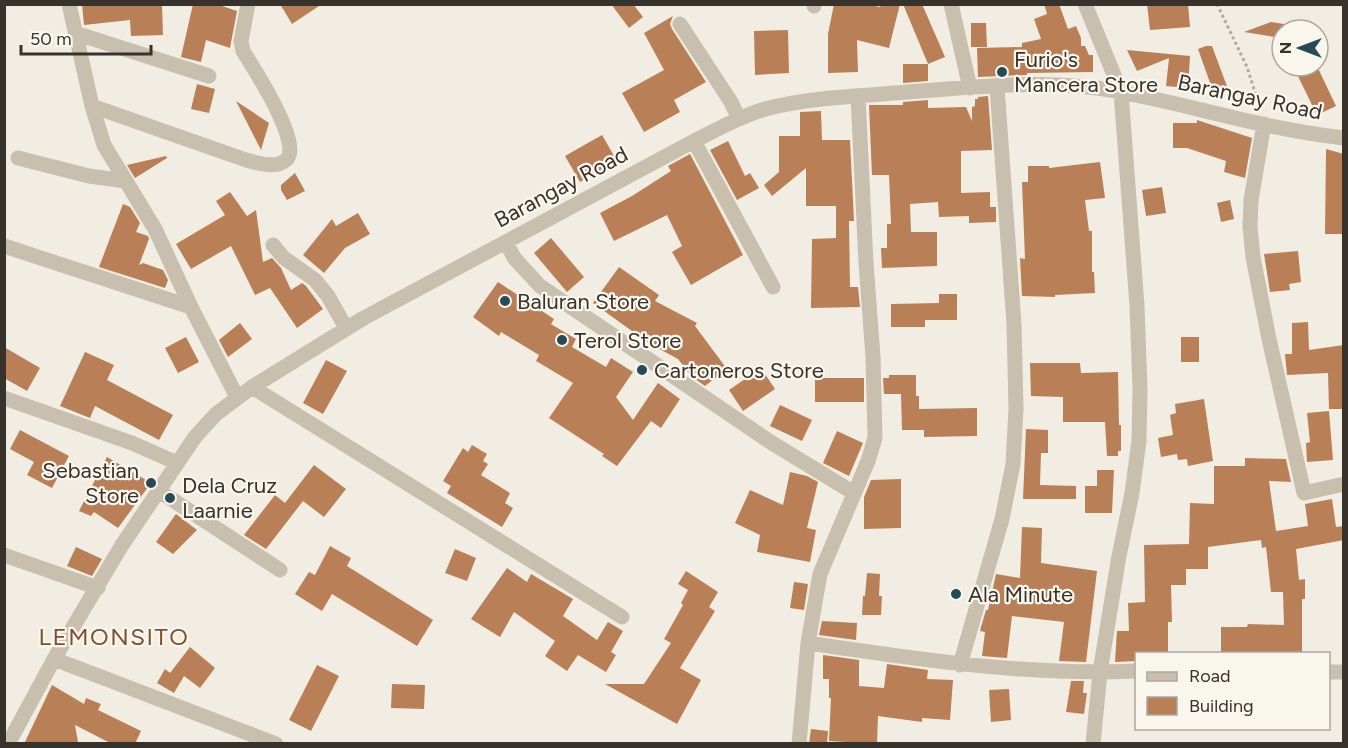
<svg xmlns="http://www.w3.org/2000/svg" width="1348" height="748" font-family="Figtree,sans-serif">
<rect width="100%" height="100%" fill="#f1ede2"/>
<path fill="#b98058" d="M82 4H162L163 35 131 36 130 20 84 25Z
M193 4H216L237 11 230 48 206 40 201 62 181 57Z
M280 4H322L292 24Z
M611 4H633L643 17 629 28Z
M834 4H866L880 7 881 4H900L889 48 857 40 858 72 828 73V34Z
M903 4H922L945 57 928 64Z
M1044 4H1059L1068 29 1076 26 1081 38V46H1085L1089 55H1093V72L1027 73V75L978 77 977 48 1022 47V43L1041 39 1034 19 1047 14Z
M1147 4H1188L1190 27 1150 30Z
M673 16 670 24 672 29 706 82 674 100 680 112 644 132 622 93 664 70 644 33Z
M1271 22 1284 24 1281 38 1244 32Z
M971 23H986L987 47H971Z
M788 30 789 73 755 75 754 31Z
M1206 46H1212L1228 89 1214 94 1198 49Z
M1127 50 1190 56 1188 88 1166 86 1169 58 1137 71Z
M903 64H928V81L903 83Z
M1293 66H1317L1336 106 1317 115Z
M197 84 215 89 209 113 191 109Z
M988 96 992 150 961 151V193L990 192V207H996V222L969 223V216L939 217 938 202 910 204 911 232H937V266L882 268 881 248H887V224H891L889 175H872L869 105H903V102L928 100V108L966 107 972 121V107L975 106V99H978V97Z
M236 101 269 123 261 150Z
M821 111 822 140H850L854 221H849L850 287H858L860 307 811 308 812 239 836 238V206H806V168L772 196 764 185 779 172V136H800V112Z
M1197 120 1252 138 1245 178 1224 172 1226 161 1187 148H1173V123H1197Z
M602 135 617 161 580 182 565 156Z
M728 141 745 176 750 173 759 188 737 200 710 150Z
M1326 149 1344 154V234H1325Z
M690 154 743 255 691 285 672 252 682 246 667 215 614 241 600 213 632 196 671 171 668 166Z
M166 156 167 158 135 178 127 165Z
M1100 162 1105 198 1085 200 1089 231H1092V272H1094L1095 293 1055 295V297L1022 296 1020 258 1025 259 1022 182H1028V166H1049V168Z
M295 173 305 191 287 200 281 190V185Z
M1162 187 1166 213 1146 216 1142 190Z
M230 192 247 216 256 210 263 262 272 258 281 268 291 290 302 283 306 286 323 309 297 328 270 288 255 295 231 246 191 269 176 244 225 215 216 201Z
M1230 200 1234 219 1221 222 1217 203Z
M123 204 130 207 140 223 136 232 148 236 149 239 139 265 143 263 163 270 168 280 165 288 99 267Z
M358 213 370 234 345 248 324 273 303 255 332 219 336 226Z
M551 238 584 277 567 292 534 253Z
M1298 251 1301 282 1289 284 1290 290 1270 292 1264 254Z
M619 267 659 295 655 301 697 323 695 326 727 369 705 386 691 376 678 359 650 344 593 303Z
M498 282 554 319 551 324 576 339 572 347 606 367 611 358 633 372 616 397 633 420 658 383 680 399 661 428 651 421 617 466 602 456 604 454 549 418 573 383 536 361 539 355 501 332 499 336 473 317Z
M939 294H957V320H925V327H891V304L939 303Z
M1308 322 1309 350 1344 345V409H1329L1328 373 1287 375 1285 354H1292V323Z
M240 323 252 339 228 357 219 340Z
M186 337 199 362 178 373 165 348Z
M1181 337H1199V362H1181Z
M4 347 40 368 27 391 4 378Z
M85 352 114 365 107 380 173 415 159 440 95 406 90 418 60 406Z
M326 360 347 371 323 414 303 403Z
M1030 363H1080L1081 373 1118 372 1119 425H1121V451H1118V456H1107L1105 422H1063V397L1031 396Z
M761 368 775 389 743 411 729 390Z
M889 375H916V396H919V409L977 408V436L924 437V430H902L901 394H884L883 378H889Z
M815 378H864V402H815Z
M1204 399 1213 461 1188 466 1187 459 1178 460 1177 454 1161 457 1158 438 1173 435 1170 415 1176 413 1175 404Z
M780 405 812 420 802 441 770 426Z
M1329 411 1333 460 1307 462 1306 443 1310 442 1307 413Z
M1026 429 1048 430V453H1041L1040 485 1076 486V499H1023Z
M20 430 69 456 52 488 27 475 34 462 10 449Z
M837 431 863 443 849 476 823 463Z
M472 445 487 454 483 461 488 464 481 475 510 493 505 503 513 508 502 527 447 493 451 486 443 481 463 448 468 452Z
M107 457 151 483 118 528 94 512 91 516 79 511Z
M1245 458 1286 459 1291 482 1269 481 1276 531 1308 526 1305 504 1332 499 1336 527 1344 526V540L1296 549 1299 580 1305 579V599H1302V654H1221V627H1247L1248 624 1284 625 1283 592H1271L1266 547 1262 548 1261 540 1208 547V569H1186V585H1171L1172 622H1168V654H1137V661L1115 662 1117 631H1129L1128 603 1145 602 1144 545 1189 544 1190 503 1214 504V466H1245Z
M314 465 346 489 324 517 303 501 266 549 244 535 275 495 285 503Z
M1097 470H1114L1112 513H1085V486H1097Z
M790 472 807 476 818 482 807 528 816 530 810 562 757 552 760 535 735 523 750 490 783 505Z
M901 479V528L864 529V497L871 480Z
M176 514 197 530 173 554 156 542Z
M1022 527 1042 528 1041 563 1097 571 1086 662 1059 661 1064 622 1012 616 1007 658 982 656 985 632 980 631 981 627 986 610H988L996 574 1020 578Z
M330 546 351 558 347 566 433 620 417 646 332 594 322 611 295 594 309 572 315 575Z
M76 547 102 559 92 576 67 566Z
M455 549 476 558 467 581 445 573Z
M507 568 527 582 531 574 573 599 563 616 597 640 608 622 623 631 611 652 616 655 606 672 578 655 567 671 545 656 555 641 514 612 500 637 471 619Z
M686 571 718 592 709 607 715 611 680 668 701 680 677 724 605 684H644L671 643 664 639 683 605 681 603 688 590 678 584Z
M867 573 880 574 879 596H882L881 615H862L863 596H865Z
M794 582 808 584 804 610 790 608Z
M822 621 857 623 856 640 819 635Z
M190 647 215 668 200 688 184 676 174 693 157 683 165 669 170 673Z
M823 655 859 660V686L884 688 887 664 928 670 927 679 953 680 950 720 922 718V722L878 716 877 744 829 741 831 698H829V679H823Z
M317 665 339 676 311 731 289 720Z
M1071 681H1084L1083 693H1087L1084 714 1066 712Z
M392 684 425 685 424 709 391 708Z
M52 685 84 704 86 698 101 704 98 710 141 731 135 744H112L75 725 78 742 24 744Z
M1009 689 1011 720 991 722 989 690Z
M811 729 828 731 827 744H809Z"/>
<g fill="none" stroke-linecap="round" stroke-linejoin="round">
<path stroke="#b4a999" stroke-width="3" stroke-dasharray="3 3" stroke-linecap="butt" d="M1217 4 1247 67 1260 108"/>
<path stroke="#c9bfaf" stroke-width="15" d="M69 4 92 106 104 145 155 229 191 307 237 397
M951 4 970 88
M1085 4 1121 92 1137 306 1140 389 1139 441 1132 493 1119 556 1100 672 1093 744
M814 6V4
M680 24 731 102 739 119
M75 33 209 76
M92 106 246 160C257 163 276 169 286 160 304 145 253 67 243 51L241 41 248 4
M1264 124 1251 200 1250 227 1253 257 1269 339 1304 493 1344 484
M694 141 773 287
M18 158 89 176 126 181
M506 243 515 259 540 286 772 443 854 493
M273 245 284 258 315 280 328 296 346 328
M4 246 191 307
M252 387 622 617
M4 398 132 443 177 463
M159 491 280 570
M4 555 98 588
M808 643C917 659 1026 676 1136 671
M54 659 276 744
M960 665 1002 519 1013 464 1016 409 1014 324 997 87
M1328 672H1344
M8 744 54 659 122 545 195 437 216 414 252 387 362 319 694 141C718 129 743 115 769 108 814 97 862 96 908 92 978 87 1052 78 1121 92 1195 106 1268 130 1344 138
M799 744 808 643 820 574 868 461 875 438 873 357 866 263 858 96"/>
</g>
<g fill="#264a56" stroke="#f9f6ee" stroke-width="2">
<circle cx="1002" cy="72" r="6"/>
<circle cx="505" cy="301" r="6"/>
<circle cx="562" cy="340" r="6"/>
<circle cx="642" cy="370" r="6"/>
<circle cx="151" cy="483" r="6"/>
<circle cx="170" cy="498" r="6"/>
<circle cx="956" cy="594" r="6"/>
</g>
<g text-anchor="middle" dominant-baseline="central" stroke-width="4.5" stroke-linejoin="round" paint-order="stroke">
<g font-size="22" fill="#38322c" stroke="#f9f6ee" text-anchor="start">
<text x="1014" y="59">Furio's<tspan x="1014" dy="25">Mancera Store</tspan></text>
<text x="517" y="301">Baluran Store</text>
<text x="574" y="340">Terol Store</text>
<text x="654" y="370">Cartoneros Store</text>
<text x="139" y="470" text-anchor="end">Sebastian<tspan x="139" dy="25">Store</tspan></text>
<text x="182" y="485">Dela Cruz<tspan x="182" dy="25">Laarnie</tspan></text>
<text x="968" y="594">Ala Minute</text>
</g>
<g font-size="22" fill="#38322c" stroke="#f9f6ee">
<text transform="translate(1250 97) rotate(12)">Barangay Road</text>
<text transform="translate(561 187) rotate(-28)">Barangay Road</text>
</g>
<g font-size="24" letter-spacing="1.5" fill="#7f4f2e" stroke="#f9f6ee">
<text x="114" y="636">LEMONSITO</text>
</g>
</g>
<rect width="1348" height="748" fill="none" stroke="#38322c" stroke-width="12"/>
<rect x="1135" y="652" width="195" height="78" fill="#f9f6ee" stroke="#aca8a0" stroke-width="1.5"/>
<rect x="1147" y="672" width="30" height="9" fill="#c9bfaf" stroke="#aca8a0" stroke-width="1.5"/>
<text x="1189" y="682" font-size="18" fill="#38322c">Road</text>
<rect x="1147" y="697" width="30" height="18" fill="#b98058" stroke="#aca8a0" stroke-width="1.5"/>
<text x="1189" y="712" font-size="18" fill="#38322c">Building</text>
<g transform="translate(1300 48) rotate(270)"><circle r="28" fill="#f9f6ee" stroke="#aca8a0" stroke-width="1.5"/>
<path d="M0-4.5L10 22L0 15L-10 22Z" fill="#264a56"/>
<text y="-9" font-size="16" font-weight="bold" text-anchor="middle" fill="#38322c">N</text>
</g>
<path d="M21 45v9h130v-9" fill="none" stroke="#38322c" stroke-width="3"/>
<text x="30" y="45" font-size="18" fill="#38322c" stroke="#f9f6ee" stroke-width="4.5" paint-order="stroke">50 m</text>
</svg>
